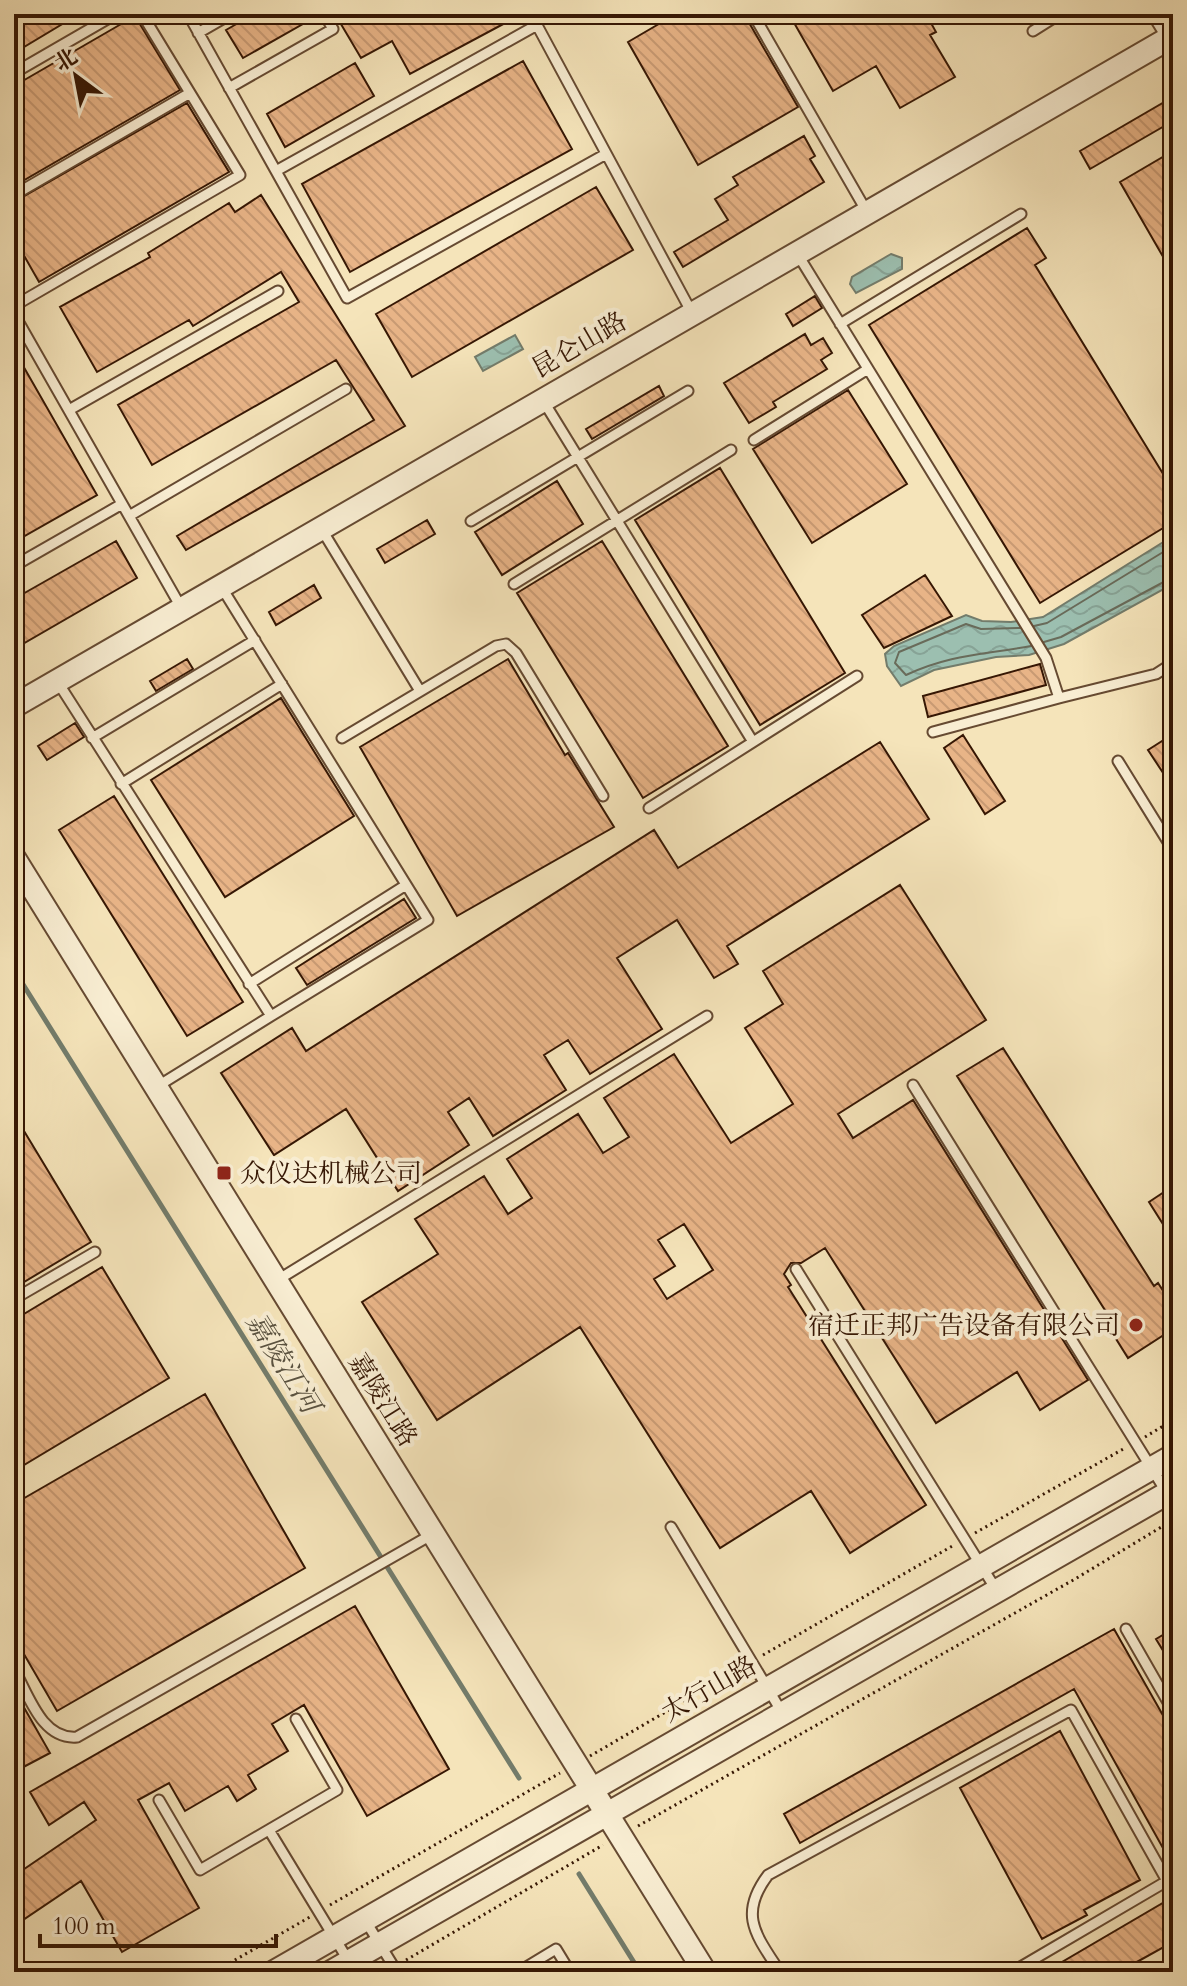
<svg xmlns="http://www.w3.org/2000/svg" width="1187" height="1986" font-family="Cardo,'Noto Serif SC',serif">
<defs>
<pattern id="water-waves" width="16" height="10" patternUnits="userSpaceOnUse" patternTransform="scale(2)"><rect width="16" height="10" fill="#9cbfb0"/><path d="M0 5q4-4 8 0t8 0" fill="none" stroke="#87a396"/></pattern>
<pattern id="building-back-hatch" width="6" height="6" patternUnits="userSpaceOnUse" patternTransform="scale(2)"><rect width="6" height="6" fill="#e8b487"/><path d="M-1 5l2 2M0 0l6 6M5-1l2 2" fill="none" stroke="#c89a73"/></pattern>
</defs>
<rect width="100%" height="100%" fill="#f5e4ba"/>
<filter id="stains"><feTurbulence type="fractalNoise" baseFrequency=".0025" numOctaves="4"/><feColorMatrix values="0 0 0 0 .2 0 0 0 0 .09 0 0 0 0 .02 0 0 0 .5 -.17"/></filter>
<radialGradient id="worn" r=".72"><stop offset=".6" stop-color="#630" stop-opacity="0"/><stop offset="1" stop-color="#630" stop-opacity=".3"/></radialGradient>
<path fill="url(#water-waves)" stroke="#737c6b" stroke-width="2" d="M891 254 902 258V269L856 293 850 284 852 277Z
M515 335 523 349 483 371 475 357Z
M1173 536V584L1064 644 1029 655 996 657 934 670 901 686 887 666 885 654 894 646 966 615 982 621 1011 622 1043 617Z"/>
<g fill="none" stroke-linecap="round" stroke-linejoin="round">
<path stroke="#696b5a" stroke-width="2" d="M1034 626 1047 623 1173 546
M1020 628 981 629 966 624 899 652 895 663 906 675C952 654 983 655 1031 646
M1044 642 1061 637 1173 577"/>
<path stroke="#737c6b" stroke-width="5" d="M14 970 519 1778
M579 1874 640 1972"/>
</g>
<path fill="url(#building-back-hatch)" stroke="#361704" stroke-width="2" fill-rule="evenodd" d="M14 14H79L14 53Z
M254 14H317V16L243 58 226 30Z
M335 14H502L507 22 410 74 392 41 361 58Z
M676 14H744L798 107 698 165 628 42Z
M789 14H926L936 32 930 35 955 77 900 108 876 66 833 91Z
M135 16 180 90 14 186V86Z
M523 61 572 149 350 272 302 184Z
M355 63 374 96 285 147 267 114Z
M1173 97V121L1090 169 1080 151Z
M187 103 229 172 39 282 14 238V202Z
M804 136 815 156 810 159 824 182 683 267 674 252 728 220 715 199 738 185 733 177Z
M1173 151V274L1120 182Z
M596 187 633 250 412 377 376 314Z
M261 195 405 426 186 550 177 536 374 420 336 360 152 465 118 405 299 302 281 272 193 326 189 320 97 372 60 307 150 257 148 253 229 203 235 212Z
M1027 228 1046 258 1035 265 1173 490V522L1040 603 869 325Z
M815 296 822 308 793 326 786 314Z
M805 334 811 345 823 338 832 353 821 360 827 369 773 402 776 407 749 423 724 383Z
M14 350 97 495 14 542Z
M659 386 664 396 592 439 586 429Z
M848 390 907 484 812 543 753 449Z
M720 468 845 673 760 725 635 520Z
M557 481 583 524 502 575 475 532Z
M427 520 435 534 385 563 377 549Z
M116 541 137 578 14 649V599Z
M602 541 728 746 643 798 517 593Z
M925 575 952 616 884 648 862 615Z
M314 585 321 598 276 625 269 612Z
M187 659 193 669 156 691 150 681Z
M508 659 565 755 568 753 614 827 457 916 360 747Z
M1040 664 1046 685 928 717 923 696Z
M281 698 354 816 225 897 151 780Z
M75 723 84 737 47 760 38 746Z
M1173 734V788L1148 750Z
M963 735 1005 801 985 814 944 748Z
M880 742 929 819 727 946 738 964 714 978 677 920 617 958 662 1029 590 1074 568 1040 544 1055 566 1090 493 1136 469 1098 448 1112 469 1145 398 1191 346 1109 274 1155 221 1073 292 1028 306 1051 654 830 678 868Z
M114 796 243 1002 187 1036 59 830Z
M900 885 986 1020 838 1114 853 1138 913 1100 1088 1380 1040 1410 1017 1372 936 1423 825 1248 801 1263H791L784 1274 791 1285 788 1287 926 1505 850 1553 811 1491 720 1548 580 1327 437 1420 362 1302 438 1254 415 1219 484 1176 508 1214 532 1198 507 1159 578 1114 603 1153 629 1137 604 1098 674 1054 731 1143 793 1104 745 1028 783 1004 763 971ZM684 1224 713 1270 667 1299 654 1279 675 1266 658 1240Z
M404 899 416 918 307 985 296 968Z
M1003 1048 1154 1286 1158 1283 1173 1306V1329L1128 1358 1103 1318 1108 1315 957 1076Z
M24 1131 91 1242 14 1288V1137Z
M1173 1186V1240L1149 1202Z
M102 1267 169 1378 14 1471V1320Z
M205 1394 305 1568 57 1711 14 1637V1504Z
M355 1606 449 1769 367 1816 304 1705 272 1724 288 1751 248 1775 256 1789 237 1801 228 1786 185 1811 169 1783 138 1800 199 1908 122 1952 81 1881 14 1926V1876L96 1820 84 1802 49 1825 30 1792Z
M1114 1629 1173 1733V1866L1074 1689 800 1843 784 1814Z
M1173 1629V1667L1156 1639Z
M14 1690 50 1753 14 1772Z
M1060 1731 1140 1880 1084 1910 1087 1915 1042 1939 960 1788Z
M1173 1897V1942L1135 1963 1140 1972H1045Z"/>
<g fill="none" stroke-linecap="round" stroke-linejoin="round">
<defs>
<path id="service" d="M188 14 347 298 606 154
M531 14 692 313
M753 14 867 212
M1152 14 1167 38
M1033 31 1060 14
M198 33 231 14
M14 73 116 14
M229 88 333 29 324 14
M276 171 537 25
M14 195 190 93
M798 255 1046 658 1059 698 933 732
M14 306 240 175 142 14
M14 314 182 609
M840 324 1021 214
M544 402 753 742
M69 410 278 291
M754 440 868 369
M129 516 346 389
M471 521 688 391
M322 530 420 691
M14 566 122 504
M514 584 731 450
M57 681 271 1016 428 920 222 588
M1059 698 1156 674 1173 663
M92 738 255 640
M342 738 496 646 506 644 516 653 603 796
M1118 761 1173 850
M121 784 282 684
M649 808 857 676
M249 984 406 885
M913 1085 1167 1493
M158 1086 271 1016
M14 1108 17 1114 14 1116
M796 1269 997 1591
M276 1281 707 1016
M14 1299 95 1252
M671 1527 783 1714
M1126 1629 1173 1711
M14 1669C29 1696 42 1740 77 1737L431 1535
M159 1800 200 1870 337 1790 296 1719
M269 1830 348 1960
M365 1920 397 1972
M518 1972 556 1949 570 1972
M759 1972 774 1963
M780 1972C756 1935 738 1915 768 1875L1071 1710 1167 1881 1012 1972"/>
<path id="tertiary" d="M14 706 1173 36
M14 858 705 1972
M274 1972 1173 1456
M331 1972 1173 1490"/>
</defs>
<use href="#service" stroke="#664a32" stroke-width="13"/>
<use href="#tertiary" stroke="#664a32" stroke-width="26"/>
<path stroke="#361704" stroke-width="3" stroke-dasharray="2 4" stroke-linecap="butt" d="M1145 1437 1173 1420
M975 1533 1125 1448
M763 1655 954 1545
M590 1756 743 1667
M638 1826 1075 1579 1173 1520
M330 1905 560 1773
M406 1960 603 1845
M214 1972 310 1917"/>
<use href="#service" stroke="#f8edd2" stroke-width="9"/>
<use href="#tertiary" stroke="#f8edd2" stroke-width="22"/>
</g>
<g fill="#8f2418" stroke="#f8edd2" stroke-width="3">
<rect x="216" y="1165" width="16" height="16" rx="4"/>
<circle cx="1136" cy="1325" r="8"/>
</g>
<g text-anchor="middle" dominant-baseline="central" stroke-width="8" stroke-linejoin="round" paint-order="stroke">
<g font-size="26" fill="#361704" stroke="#f8edd2">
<text transform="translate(579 345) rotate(-30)">昆仑山路</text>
<text transform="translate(383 1400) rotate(58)">嘉陵江路</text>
<text transform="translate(709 1689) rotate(-30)">太行山路</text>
</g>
<g font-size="26" fill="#361704" stroke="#f8edd2" text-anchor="start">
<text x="240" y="1173">众仪达机械公司</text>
<text x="1120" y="1325" text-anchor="end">宿迁正邦广告设备有限公司</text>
</g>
<g font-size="28" font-style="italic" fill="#5a5240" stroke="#f8edd2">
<text transform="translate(283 1363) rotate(58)">嘉陵江河</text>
</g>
</g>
<rect width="1187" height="1986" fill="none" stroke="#f5e4ba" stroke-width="48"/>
<rect x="16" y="16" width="1155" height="1954" fill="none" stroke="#361704" stroke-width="4"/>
<rect x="24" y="24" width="1139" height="1938" fill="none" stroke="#361704" stroke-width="2"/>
<g transform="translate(76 76) rotate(328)" stroke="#f8edd2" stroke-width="6" paint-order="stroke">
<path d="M0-6L14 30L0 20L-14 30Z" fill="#361704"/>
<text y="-12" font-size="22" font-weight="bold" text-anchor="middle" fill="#361704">北</text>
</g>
<path d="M40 1934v12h236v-12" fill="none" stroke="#361704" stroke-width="4"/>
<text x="52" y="1934" font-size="24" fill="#361704" stroke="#f8edd2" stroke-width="6" paint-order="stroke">100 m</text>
<rect width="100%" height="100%" filter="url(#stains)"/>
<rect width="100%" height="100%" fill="url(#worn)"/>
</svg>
